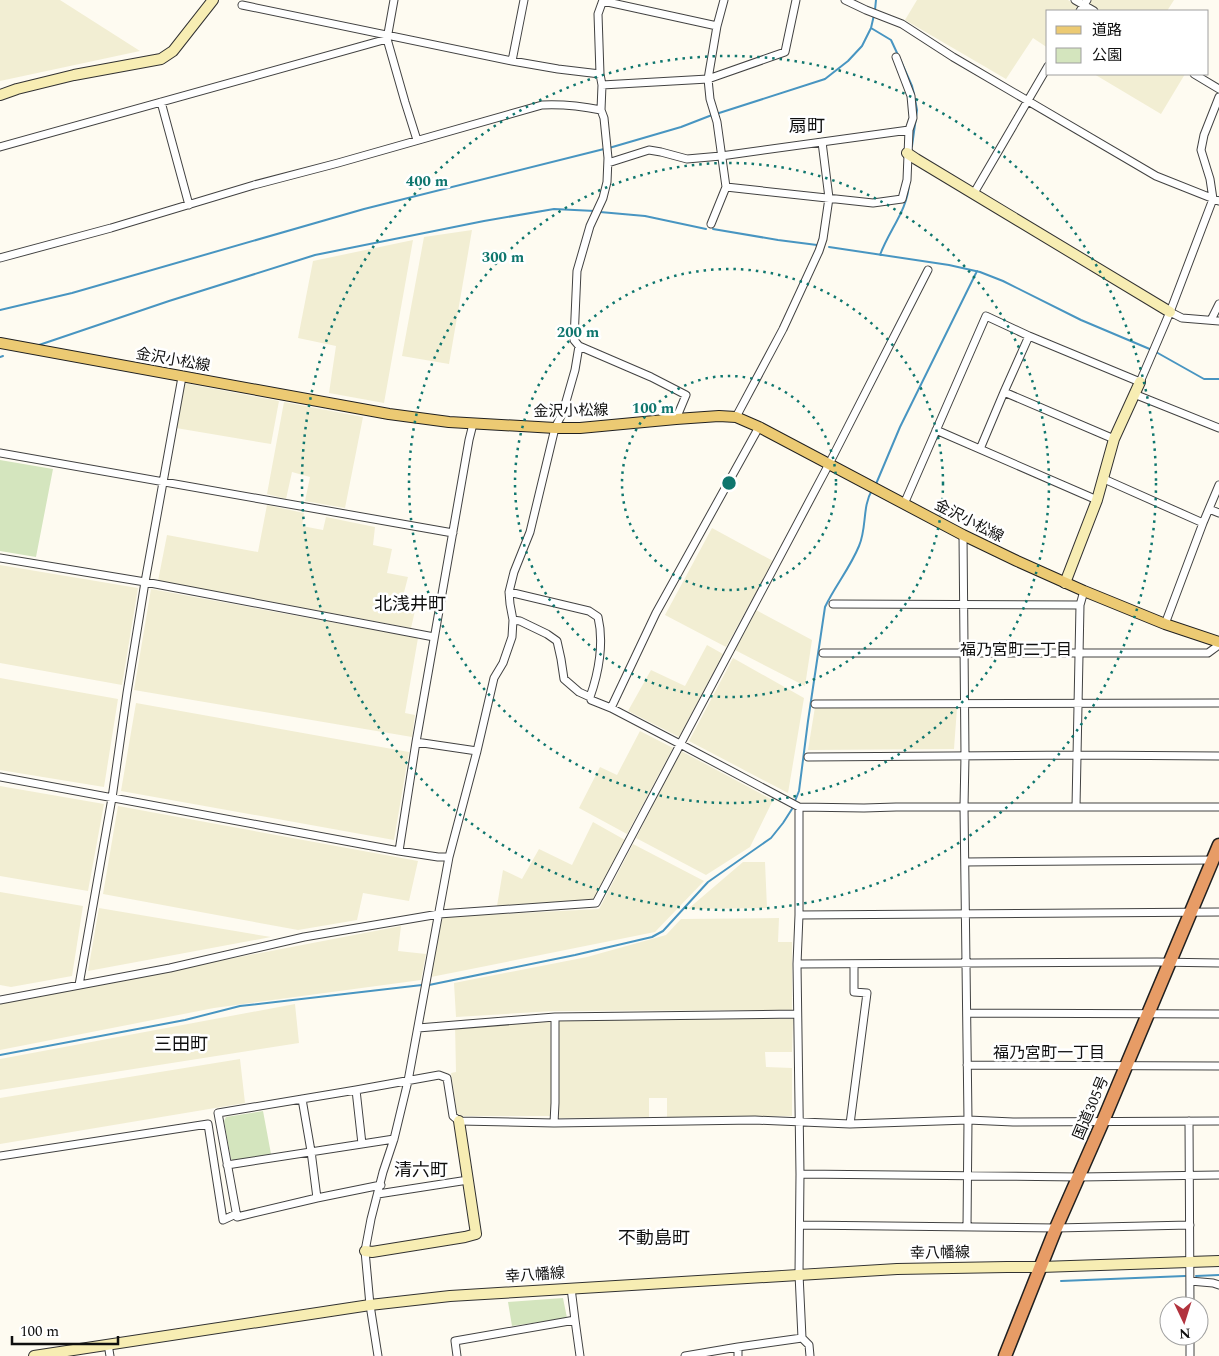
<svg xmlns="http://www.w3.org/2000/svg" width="1219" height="1356" font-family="Spectral,'Noto Sans JP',serif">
<rect width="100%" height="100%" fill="#fefbf1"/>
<path fill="#f2eed3" d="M0 0H60L140 51 0 81Z
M917 0H1068L1079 7 1076 11H1048V48L1033 38 1006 79 905 20Z
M1091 0H1174L1167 11H1102L1089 4Z
M1094 74H1185L1161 114Z
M472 230 449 364 402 356 424 237Z
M413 240 384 403 329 393 336 346 298 338 313 261Z
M184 383 279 401 271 444 176 428Z
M284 402 363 417 345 508 305 501 310 477 292 472 286 499 267 494Z
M267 505 304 513 302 526 323 530 326 517 375 527 373 545 392 549 387 573 408 577 402 600 417 602 411 628 158 581 167 535 258 552Z
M712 528 773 561 726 647 665 615Z
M0 565 138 588 122 685 0 663Z
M151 589 418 638 405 713 415 715 412 737 134 690Z
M756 610 812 640 805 686 735 650Z
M707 645 723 654 679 737 628 711 651 670 685 686Z
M733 658 804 698 788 793 689 741Z
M0 678 118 699 104 787 0 770Z
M136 703 409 752 394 840 121 791Z
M815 707 957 708 954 749 808 750Z
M640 731 673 748 627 834 579 808 600 767 617 775Z
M681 751 773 800 750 847 706 875 636 838Z
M0 786 104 804 88 891 0 876Z
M118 806 418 861 409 901 363 893 357 920 298 930 103 894Z
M593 822 625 840 594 899 497 906 503 870 522 879 539 849 572 865Z
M633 844 704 881 655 932 431 977 442 917 599 909Z
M743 862H765L767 908 688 909Z
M0 892 83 906 72 976 11 987 0 985Z
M99 908 271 937 88 971Z
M779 918 778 942H792V1010L554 1011 456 1017 454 983 587 957 666 935 681 919Z
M401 926 398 951 426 954 421 980 214 1008 0 1050V1003Z
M295 1004 299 1043 0 1090V1059Z
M550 1018 552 1116H462L457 1113 451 1073 456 1072 455 1024Z
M558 1019H793L792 1052H765L766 1067 792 1068V1116L667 1117V1098H649V1117L559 1118Z
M240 1059 245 1103 0 1144V1098Z"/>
<path fill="#d4e5be" d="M0 460 53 469 36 557 0 551Z
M263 1111 271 1154 234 1161 231 1159 224 1121 226 1117Z
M563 1298 567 1318 512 1326 508 1302Z"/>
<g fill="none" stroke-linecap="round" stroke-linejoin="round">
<path stroke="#4895c1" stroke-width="2" d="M875 10 876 0
M871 28 891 40 898 55
M900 59 912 86 914 94
M716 114 825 79 848 61 862 46 871 28 874 15
M912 146 917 110 915 99
M609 148 681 127 712 115
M600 212 645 216 706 229
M713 229 778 240 817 245
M829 247 949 265 980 272 1003 281 1081 320 1152 350
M880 255C889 230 908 210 909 183
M0 310 72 293 364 209 604 149
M39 345 169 301 315 255 484 221 554 209 595 211
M1156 352 1204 379H1219
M0 357 3 356
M876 484 900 427 977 271
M795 801 799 791 808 721 825 607C835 586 850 568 859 546 867 528 862 507 872 490
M429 985 575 955 652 937 663 931 708 882 771 838 783 823 792 809
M0 1055 185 1020 240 1006 422 985
M1196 1276 1219 1275
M1061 1281 1185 1276"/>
<defs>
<path id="street" d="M394 0 387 39 405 102 417 140
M603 0 598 14 600 74 602 85 601 110 604 118 608 158 607 182 603 198 590 226 577 271 574 340 579 346 651 377 686 395 676 419
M845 0 866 10 902 24 953 57 1156 176 1219 201
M1075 0 1094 11
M603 1 717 26
M242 5 512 61 558 69 600 74
M1080 11 1087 0
M512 61 524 0
M1194 74 1219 89
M602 85 708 79 785 52 796 0
M161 102 189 205
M0 147 387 39
M608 163 649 150 661 152 687 159 721 156 909 130
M726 187 873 203 902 199 907 180 909 130 913 118 911 96 896 57
M974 193 1048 66
M711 224 726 187 717 122 710 99 708 79 717 26 724 0
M0 258 111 228 254 185 338 163 542 105C562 104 581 106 601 110
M1170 312 1182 318 1219 321
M1211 320 1219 304
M1004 392 1114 439
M1134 394 1219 428
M736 417 783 329 819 251 823 239 829 198 822 142
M936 430 1097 500
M980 449 1004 392 1029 336
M0 453 453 533
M1104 479 1203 523
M904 504 986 316 1029 336 1140 382 1170 312 1213 199 1210 179 1201 150 1204 135 1219 97
M1209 509 1219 513
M963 535 965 756 964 807 968 1120 967 1227
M0 558 145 582 434 637
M509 592 589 611 598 617C604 642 599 672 590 697
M833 604 1080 605
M513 620 520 621 547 634 557 641 561 659 564 679 579 692 590 697 591 700 611 708 680 744 799 807 864 808 896 807H1219
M1165 624 1203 523 1219 485
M823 653H1208L1219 645
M815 704 1219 703
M611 708 656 613 759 427
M416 742 477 751
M808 757 1078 755 1219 756
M0 777 399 851 438 857H449
M799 807V915L797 964 800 1174 799 1274 802 1338 809 1345 810 1356
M1076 807 1080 605 1084 591
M399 851 416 742 469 440 473 424
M965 862 1214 860
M799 915 1219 912
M797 964 1157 962 1219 963
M79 985 112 798 127 693 145 582 182 377
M0 1000 170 968 304 937 439 914 596 903 829 464 928 270
M967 1013 1219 1014
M418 1028 555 1017 797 1014
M967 1065 1219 1066
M356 1090 362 1144
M302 1099 311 1151 317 1198
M1189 1121 1190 1306
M554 1123 555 1103V1017
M850 1124 867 993 854 992V964
M0 1156 208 1124 223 1220 236 1214
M227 1165 394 1139
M800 1174 1079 1177 1219 1175
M381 1185 317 1198 237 1217 218 1113 356 1090 439 1075 447 1078 453 1116 459 1121 554 1123 755 1120 850 1124 968 1120 1013 1122 1219 1121
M378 1194 468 1180
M800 1225 1056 1228 1190 1225
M1190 1281 1213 1283 1219 1285
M571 1288 575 1320 580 1356
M1190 1336V1356
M108 1344 110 1356
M378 1356 370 1305 365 1251 371 1219 383 1172 394 1139 408 1081 449 857 477 751 494 678 503 663 512 637 513 620 510 604 509 592 514 572 530 532 555 428 563 412 575 370 579 346
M457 1356 455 1341 575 1320
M685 1356 738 1347 802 1338
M738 1356V1347"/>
<path id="secondary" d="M0 95 17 89 74 75 161 59 173 51 213 0
M907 153 916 159 1170 312
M1065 583 1097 500 1114 439 1140 382
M365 1251 372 1252 465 1237 476 1234 459 1121
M34 1356 370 1305 450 1296 897 1269 1007 1267H1041L1219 1261"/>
<path id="primary" d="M0 343 389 414 449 422 555 428H580L676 419 719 416 736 417 759 427 963 535 1017 561 1084 591 1165 624 1219 642"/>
<path id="highway" d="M1005 1356 1056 1228 1103 1121 1219 845"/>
</defs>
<use href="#street" stroke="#424242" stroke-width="9"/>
<use href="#secondary" stroke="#313131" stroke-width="12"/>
<use href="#primary" stroke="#202020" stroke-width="12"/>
<use href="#highway" stroke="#202020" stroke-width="15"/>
<use href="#street" stroke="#fff" stroke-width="7"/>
<use href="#secondary" stroke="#f7edb3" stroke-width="10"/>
<use href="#primary" stroke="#ecca73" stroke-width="10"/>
<use href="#highway" stroke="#e79c66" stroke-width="12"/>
</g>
<g fill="none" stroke="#0f766e" stroke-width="2.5" stroke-dasharray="2.5 5">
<circle cx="729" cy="483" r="107"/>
<circle cx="729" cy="483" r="214"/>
<circle cx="729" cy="483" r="320"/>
<circle cx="729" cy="483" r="427"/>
</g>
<g text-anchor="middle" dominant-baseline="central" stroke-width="5" stroke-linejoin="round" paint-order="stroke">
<g font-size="15" fill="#0f0f0f" stroke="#fff">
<text transform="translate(173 360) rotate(10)">金沢小松線</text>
<text transform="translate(571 411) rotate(-1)">金沢小松線</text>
<text transform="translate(969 521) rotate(27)">金沢小松線</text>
<text transform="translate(1091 1108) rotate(-67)">国道305号</text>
<text transform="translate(940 1253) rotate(-1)">幸八幡線</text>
<text transform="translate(535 1275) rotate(-4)">幸八幡線</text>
</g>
<g font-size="16" fill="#0f0f0f" stroke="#fff">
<text x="1016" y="650">福乃宮町二丁目</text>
<text x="1049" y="1053">福乃宮町一丁目</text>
</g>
<g font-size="18" fill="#0f0f0f" stroke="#fff">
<text x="807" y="126">扇町</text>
<text x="410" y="604">北浅井町</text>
<text x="181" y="1044">三田町</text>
<text x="421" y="1170">清六町</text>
<text x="654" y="1238">不動島町</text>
</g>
</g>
<circle cx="729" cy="483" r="8" fill="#0f766e" stroke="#fff" stroke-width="2.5"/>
<g font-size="15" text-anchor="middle" font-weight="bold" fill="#0f766e" stroke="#fff" stroke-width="5" stroke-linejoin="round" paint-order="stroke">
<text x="427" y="186">400 m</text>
<text x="503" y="262">300 m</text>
<text x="578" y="337">200 m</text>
<text x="653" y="413">100 m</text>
</g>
<rect x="1046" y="10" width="162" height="65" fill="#ffffff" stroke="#9f9f9f"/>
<rect x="1056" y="26" width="25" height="8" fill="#ecca73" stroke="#9f9f9f"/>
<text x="1092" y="35" font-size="15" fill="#0f0f0f">道路</text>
<rect x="1056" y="48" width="25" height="15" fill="#d4e5be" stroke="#9f9f9f"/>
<text x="1092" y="60" font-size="15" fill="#0f0f0f">公園</text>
<g transform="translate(1184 1321) rotate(176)"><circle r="24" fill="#ffffff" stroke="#9f9f9f"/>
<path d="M0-4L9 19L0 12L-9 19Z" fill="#b2333e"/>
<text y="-8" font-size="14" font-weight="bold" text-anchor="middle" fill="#0f0f0f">N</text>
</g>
<path d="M12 1336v8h106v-8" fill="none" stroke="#0f0f0f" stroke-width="2.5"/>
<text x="20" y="1336" font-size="15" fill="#0f0f0f" stroke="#ffffff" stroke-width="4" paint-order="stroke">100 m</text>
</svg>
